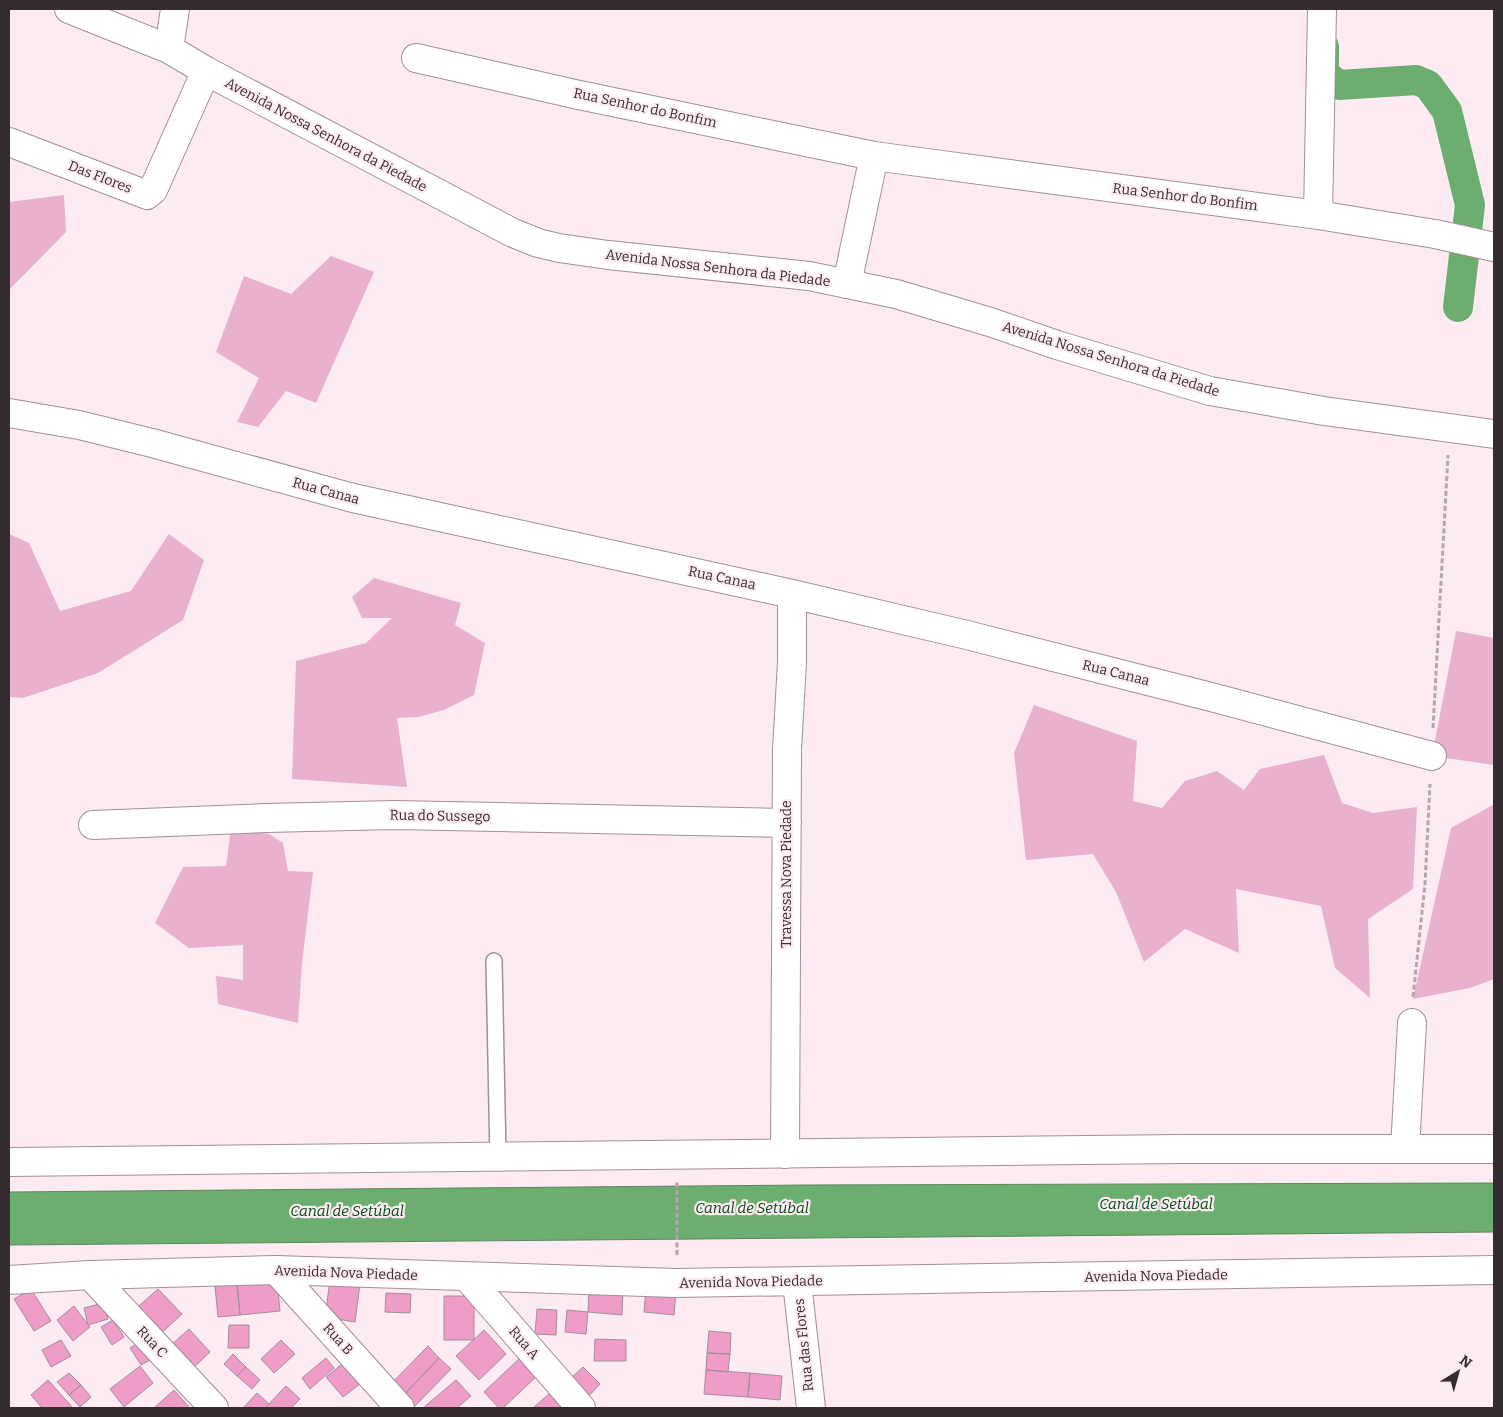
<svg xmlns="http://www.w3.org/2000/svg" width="1503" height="1417" font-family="Bitter,serif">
<rect width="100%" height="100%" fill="#fdebf3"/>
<path fill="#e9b1cd" d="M64 195 66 232 9 290V202Z
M331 256 374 272 316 403 286 391 258 427 237 422 259 378 216 352 244 276 291 294Z
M9 534 29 543 60 611 131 591 169 534 204 560 183 620 98 673 23 698 9 697Z
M374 578 461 603 455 625 485 643 474 695 444 710 418 717 397 718 407 787 292 779 296 661 366 643 392 618H362L352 597Z
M1456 631 1494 638V765L1432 756Z
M1034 705 1137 741 1133 801 1162 808 1185 781 1217 771 1244 790 1260 769 1324 755 1342 803 1373 813 1417 807 1413 889 1368 919 1370 998 1335 968 1321 906 1236 889 1239 953 1185 929 1144 962 1116 892 1093 854 1026 860 1014 753Z
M1494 800V979L1470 988 1413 999 1451 828 1493 805Z
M231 829 269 834 283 843 288 871 313 872 302 963 298 1023 218 1004 216 976 243 980V945L189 948 155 923 183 867 226 866Z"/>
<path fill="#6cae70" stroke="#5b875d" d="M1494 1183V1232L9 1245V1192L806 1185Z"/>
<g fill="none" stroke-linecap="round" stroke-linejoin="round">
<path stroke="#6cae70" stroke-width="30" d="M1324 47V74L1339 85 1416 80 1428 85 1447 111 1470 205 1458 307"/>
</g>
<path fill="#ef9dc8" stroke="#a28e98" d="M277 1280 280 1311 240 1315 237 1284Z
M330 1280 360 1284 355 1322 325 1317Z
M237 1284 240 1315 218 1317 215 1286Z
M589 1286 623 1288 622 1315 588 1312Z
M646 1288 676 1291 674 1315 644 1312Z
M31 1289 51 1321 34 1331 14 1299Z
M158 1289 182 1314 156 1338 132 1312Z
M386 1293 411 1294 410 1313 385 1312Z
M444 1296H474V1340H444Z
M103 1303 108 1319 88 1325 84 1308Z
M74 1306 90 1327 73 1341 57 1320Z
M537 1309 557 1310 556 1335 535 1334Z
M567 1310 588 1312 586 1334 565 1332Z
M113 1320 124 1337 112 1345 101 1327Z
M229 1325H249V1348H228Z
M189 1329 210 1352 192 1369 171 1345Z
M484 1330 506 1354 479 1380 456 1356Z
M709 1331 731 1333 730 1354 707 1353Z
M595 1339 626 1340V1361H594Z
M61 1340 71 1356 51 1367 42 1350Z
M143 1340 154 1358 141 1365 130 1348Z
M281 1340 295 1354 274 1373 261 1359Z
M428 1346 439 1358 400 1399 387 1388Z
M707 1353 730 1354 728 1372 706 1370Z
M233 1354 246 1367 237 1376 224 1364Z
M522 1356 539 1374 503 1408H499L484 1392Z
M326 1358 334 1368 310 1389 302 1378Z
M439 1358 451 1369 413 1408 400 1399Z
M348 1359 365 1380 343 1397 326 1377Z
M140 1366 153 1383 124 1407 110 1389Z
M246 1367 260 1380 252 1389 237 1376Z
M583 1367 600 1384 586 1399 568 1381Z
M706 1370 750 1373 748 1397 704 1394Z
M69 1373 81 1385 69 1395 57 1382Z
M750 1373 782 1376 780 1400 748 1397Z
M48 1380 73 1408H42L31 1395Z
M456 1380 471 1396 457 1408H423Z
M81 1385 91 1397 80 1407 69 1395Z
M286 1386 300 1399 291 1408H265Z
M557 1387 576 1408H533Z
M174 1390 190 1408H154Z
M257 1393 269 1404 265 1408H243Z"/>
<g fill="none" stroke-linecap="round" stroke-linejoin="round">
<defs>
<path id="lane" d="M494 961 498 1157"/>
<path id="street" d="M169 49 175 9
M416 58 579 95 874 156 1318 215 1435 234 1494 247
M9 142 147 195 153 190 206 71
M1318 215 1322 9
M847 284 874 156
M9 413 79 425 152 443 353 498 792 594 967 635 1215 698 1432 756
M93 825 266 818 394 815 787 823
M1405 1149 1412 1023
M785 1154 787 750 792 662V594
M276 1270 400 1408
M90 1275 214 1408
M467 1277 581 1408
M797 1282 811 1408"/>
<path id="secondary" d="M69 9 169 49 206 71 513 233 538 243 559 248 608 255 809 276 896 294 990 322 1057 345 1210 391 1324 411 1494 434
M9 1162 1182 1149H1494
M9 1280 90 1275 276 1270 676 1283 1494 1270"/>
</defs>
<use href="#lane" stroke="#a28e98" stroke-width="18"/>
<use href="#street" stroke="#a28e98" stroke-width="30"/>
<use href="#secondary" stroke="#a28e98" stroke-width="30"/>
<path stroke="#b5a6ad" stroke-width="3" stroke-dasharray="5 2.5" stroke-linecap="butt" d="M1433 728 1448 455
M1413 997 1425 884 1430 784
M677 1255V1181"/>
<use href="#lane" stroke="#fff" stroke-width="15"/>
<use href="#street" stroke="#fff" stroke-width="28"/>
<use href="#secondary" stroke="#fff" stroke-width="28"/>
</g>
<g text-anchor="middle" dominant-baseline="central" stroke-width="4.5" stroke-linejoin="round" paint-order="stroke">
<g font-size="14" fill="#342c30" stroke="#fdebf3">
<text transform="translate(645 108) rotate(12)">Rua Senhor do Bonfim</text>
<text transform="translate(326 135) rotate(28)">Avenida Nossa Senhora da Piedade</text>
<text transform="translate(100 177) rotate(21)">Das Flores</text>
<text transform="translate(1185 197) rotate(7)">Rua Senhor do Bonfim</text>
<text transform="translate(718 268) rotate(7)">Avenida Nossa Senhora da Piedade</text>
<text transform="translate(1111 359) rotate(17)">Avenida Nossa Senhora da Piedade</text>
<text transform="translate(326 491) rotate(15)">Rua Canaa</text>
<text transform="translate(722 578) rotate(12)">Rua Canaa</text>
<text transform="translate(1116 673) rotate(14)">Rua Canaa</text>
<text transform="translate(440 816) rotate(1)">Rua do Sussego</text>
<text transform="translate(786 874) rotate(-90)">Travessa Nova Piedade</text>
<text transform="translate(346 1273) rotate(2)">Avenida Nova Piedade</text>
<text transform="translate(1156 1276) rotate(-1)">Avenida Nova Piedade</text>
<text transform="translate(751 1282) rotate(-1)">Avenida Nova Piedade</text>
<text transform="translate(338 1339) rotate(48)">Rua B</text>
<text transform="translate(152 1342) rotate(47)">Rua C</text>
<text transform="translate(524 1343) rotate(49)">Rua A</text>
<text transform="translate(804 1345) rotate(-96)">Rua das Flores</text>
</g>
<g font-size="15" font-style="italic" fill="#004c11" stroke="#fdebf3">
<text x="1156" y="1204">Canal de Setúbal</text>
<text x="752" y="1208">Canal de Setúbal</text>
<text x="347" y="1211">Canal de Setúbal</text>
</g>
</g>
<rect width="1503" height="1417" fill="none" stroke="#342c30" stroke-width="20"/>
<g transform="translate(1458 1372) rotate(37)" stroke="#fdebf3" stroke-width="4" paint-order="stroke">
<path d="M0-4L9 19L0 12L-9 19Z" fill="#342c30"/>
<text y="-8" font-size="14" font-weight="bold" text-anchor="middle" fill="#342c30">N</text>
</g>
</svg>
